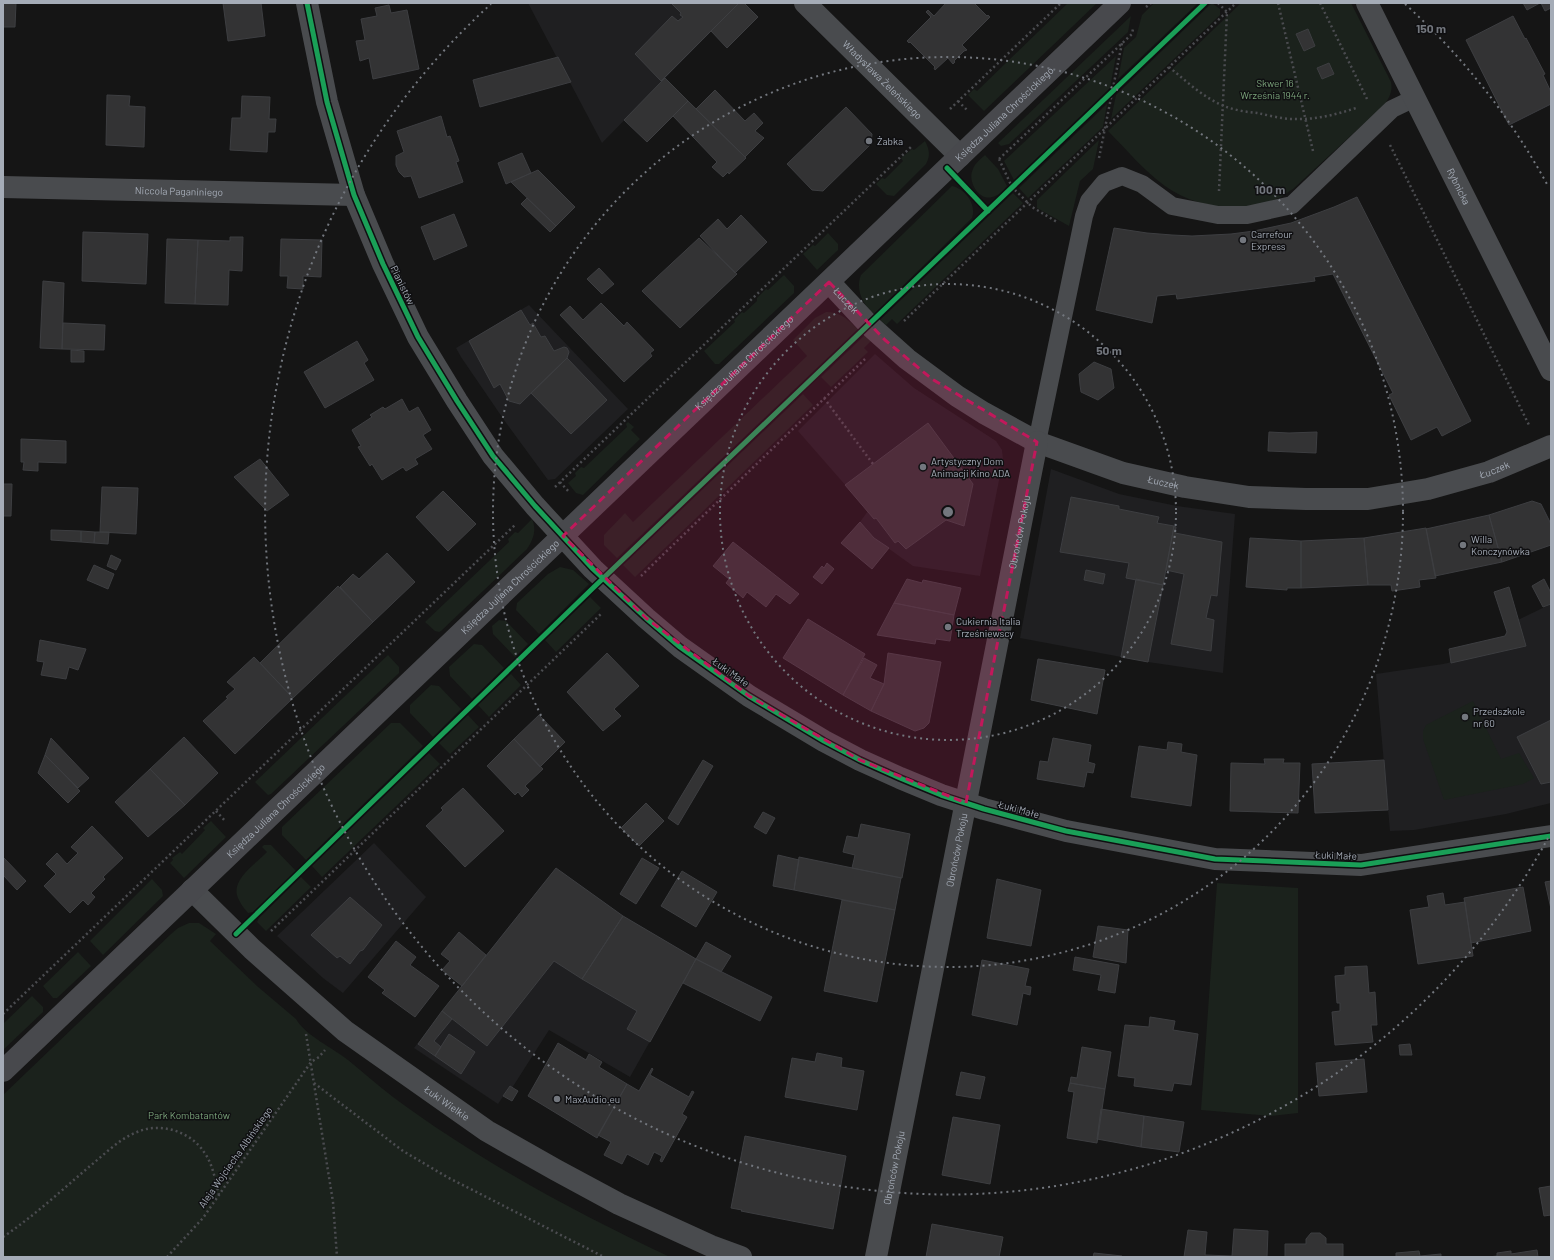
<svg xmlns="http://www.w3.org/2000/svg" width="1554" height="1260" font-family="Barlow,sans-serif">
<rect width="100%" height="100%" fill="#151515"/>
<path fill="#1f1f21" d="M528 3H739L602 143Z
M529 305 628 409 555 479 548 480 504 420 461 357 456 348Z
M875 354 914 388 996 441 1002 450 1003 460 980 576 913 566 874 538 860 522 868 511 798 431Z
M1051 469 1119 494 1177 506 1235 514 1223 673 1148 662 1020 638Z
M1551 604V803L1506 814 1414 830 1390 831 1376 674 1443 664 1525 646 1518 620Z
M374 843 426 897 343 993 323 978 277 936Z
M556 868 623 916 696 959 630 1077 549 1030 512 1088 510 1086 498 1104 414 1048 486 955Z"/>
<path fill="#1b221c" d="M1068 3H1097L984 111 968 95 974 89 977 91Z
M1154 3H1198L1118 79 1124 48 1136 37 1142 15Z
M1212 3 1220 9V15L1111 119 1116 95Z
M1241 3H1351L1391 82C1393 91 1389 99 1383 106L1293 189C1289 191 1285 195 1281 197 1245 214 1196 209 1165 186 1144 171 1126 149 1108 131Z
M1131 16 1128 32 1009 144 1001 146 998 143Z
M1116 56 1110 88 1014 180 1004 161Z
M1107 104 1103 127 1028 198 1019 188Z
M1099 140 1093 169 1080 181 1069 226 1037 208V200Z
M925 141C929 149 931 155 926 164L894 196 887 195 876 184 882 178 885 179 903 161 901 158 912 149 914 150Z
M985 155 998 169 1007 186C1003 191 998 196 992 197 978 201 967 180 973 169 975 163 981 159 985 155Z
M952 186C965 189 977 204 972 218L874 314C863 305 855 289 861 275Z
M1013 193 1023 203 897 324 892 319 886 325 880 320Z
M828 233 838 244V250L817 270 803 254 813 245 815 246Z
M784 275 794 286V293L719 364H715L704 351 735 322 734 320 742 312 744 313 757 301V298L766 289 768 290Z
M826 312C840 311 848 320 858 329L617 558 604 545V535L625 513 633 522 807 356 793 340 815 318Z
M865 335 871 341 864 348 868 352 831 387 821 377Z
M803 394 813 405 635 577 623 565Z
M628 422 634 427 631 430 640 439 583 495 576 493 568 483 576 476 575 473 581 467 584 468 627 427 626 424Z
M532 519C537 530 533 540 527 549L441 631 439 632 435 631 425 622 509 542 508 539 515 532 518 533Z
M560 567 573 570 589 584 539 634 516 610 517 603 548 574Z
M590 597 601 608 556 652 545 640Z
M499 620 506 621 528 644 515 657 493 634 492 626Z
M474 644 482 645 504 668 472 699 450 676 449 667Z
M388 655 399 667V673L271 794 268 795 255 782Z
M511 674 521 685 489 717 478 705Z
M431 685 439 686 461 709 433 737 410 713V705Z
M1473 701 1501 759 1519 753 1534 778 1523 784 1444 800 1423 739V731L1426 725Z
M468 715 479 727 450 754 439 743Z
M391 723H400L423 746 306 860 282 835V827Z
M429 753 440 764 322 877 312 866Z
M211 821 226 837 184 878 170 863 173 860 172 858 180 852 182 854 205 830 203 828Z
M264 845H271L296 871 253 912 248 913C245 909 241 905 239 900 228 881 256 864 267 852L262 847Z
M301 877 311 887 266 931 257 922 259 918Z
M152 879 162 890 163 896 103 955 90 941Z
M1217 883 1298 888V1113L1271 1116 1201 1110Z
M189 923H199L216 934 210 941 257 986 296 1019C306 1036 333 1048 348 1060 363 1072 377 1085 393 1097 478 1160 574 1212 670 1257H3V1095L171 934 178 928Z
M78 952 91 966 57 998H53L43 986Z
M32 996 43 1007V1012L3 1050V1024Z"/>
<path fill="#333334" stroke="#3d3e41" d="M3 3H16L15 27H3Z
M223 3H261L265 36 228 41Z
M671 3H739L661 81 635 54 672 16 678 21 683 17 680 15 681 13Z
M739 3H744L758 17 727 48 711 31Z
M946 3H974L987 16 988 15 990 17 962 45 967 50 964 51 954 61 955 62 953 64 948 58 935 70 934 68 935 67 910 42 909 43 907 41 931 17 926 12 928 10 934 16Z
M1523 3H1540L1527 10Z
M1541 3H1551V8L1545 11Z
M389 5 391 13 407 10 419 69 373 79 369 58 360 61 356 41 365 40 361 19 377 16 375 8Z
M1513 16 1525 39 1526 38 1545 74 1543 75 1551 92V104L1509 125 1466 40Z
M1308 29 1315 46 1304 51 1296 34Z
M558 57 571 82 480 107 473 80Z
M1329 63 1334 74 1322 79 1317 68Z
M665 78 688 101 647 142 624 120Z
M715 90 745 121 754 113 763 123 755 131 764 138 745 157 696 109Z
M107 95 130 96 129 106 145 107 144 147 106 145Z
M242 96 270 97 269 119H276L275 132H268L267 152 230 150 232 118H241Z
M688 101 746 158 729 174 728 172 723 177 712 167 717 162 673 116Z
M846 107 872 134 871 144 823 191 812 190 787 164Z
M441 116 447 137 450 136 459 161 456 162 463 182 419 198 411 176 404 177 399 172 396 165V156L404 152 397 131Z
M522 153 531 173 506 184 498 163Z
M538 170 575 207 556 226 511 182Z
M1357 197 1471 421 1442 436 1437 427 1411 440 1389 395 1393 393 1333 274 1314 277 1315 281 1177 299 1176 294 1157 296 1152 323 1096 310 1114 228 1147 233 1172 235 1192 236 1231 234 1254 231 1291 223 1334 207Z
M527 198 556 226 550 232 521 204Z
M454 214 467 246 434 260 421 227Z
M741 215 767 242 735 273 700 236 718 219 727 229Z
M83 232 148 234 146 284 82 281Z
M230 237H243L242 271 229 270 228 305 195 304 198 240 230 241Z
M699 238 737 274 680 328 642 291Z
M167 239 198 240 195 304 165 303Z
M281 239 322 240 321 277 303 276V289L287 288 288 276H280Z
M599 268 614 284 602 294 587 279Z
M43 281 64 283 62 349 40 348Z
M601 303 624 326 627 322 654 350 650 353 652 356 624 382 560 315 570 306 583 320Z
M521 310 530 325 533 323 541 337 545 336 554 351 564 347 567 348 569 352 567 358 520 404 509 401 500 384 494 388 469 341Z
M63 323 105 325 104 350 62 349Z
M357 341 368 360 364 363 374 380 325 408 304 372Z
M71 350 84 351V362H71Z
M567 358 607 400 571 434 531 393Z
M1094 362 1111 369 1114 388 1098 400 1081 392 1080 385 1079 374Z
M402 399 409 412 418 407 431 430 423 435 432 449 415 459 418 464 406 471 403 467 382 480 372 464 370 466 358 447 361 446 352 430 372 417 370 415 383 407 385 409Z
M928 423 973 484 964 526 946 520 906 549 898 541 895 543 876 518 874 519 845 485Z
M1269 432 1289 433 1317 432 1316 453 1268 451Z
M21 439 66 441V463L38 462V471L23 470 24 462H21Z
M260 459 289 495 267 511 234 477Z
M3 484H12L11 516H3Z
M102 487 138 488 136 534 100 532Z
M443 491 476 524 448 551 416 517Z
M1071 497 1119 506V509L1159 517 1157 523 1174 526 1163 585 1126 578 1129 563 1060 552Z
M1532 501 1541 504 1551 524V545L1502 562 1489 515Z
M1489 515 1502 562 1435 576 1426 529Z
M860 522 874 538 889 548 872 569 841 543Z
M1174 526 1176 527 1175 533 1222 542 1217 596 1211 595 1206 618 1214 620 1211 651 1171 644 1184 574 1166 570Z
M1426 528 1436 578 1419 580 1420 587 1392 591 1391 585H1368L1364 538Z
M51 530 81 531V542L51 540Z
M81 531 95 532 94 543 81 542Z
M95 532H109L108 544 94 543Z
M1250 538 1301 541V588H1287V590L1246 587Z
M1364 538 1368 585 1301 588V541Z
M733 542 799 594 790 604 776 594 766 607 747 592 743 598 726 583 729 579 713 566Z
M387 553 415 582 373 622 340 587 353 574 359 579Z
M111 555 121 560 116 570 107 566Z
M827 563 834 569 822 584 813 577 822 566 824 568Z
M94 565 114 574 108 589 87 580Z
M1086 570 1105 574 1103 584 1084 580Z
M907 579 922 583 923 580 961 588 954 615 894 603Z
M1136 579 1163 585 1148 662 1121 657Z
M1544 579 1551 593V604L1543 607 1532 586Z
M338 586 373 622 293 698 260 663Z
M1509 587 1526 646 1451 663 1449 649 1505 636 1507 632 1494 592Z
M894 603 954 615 950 641 936 639 935 644 877 635Z
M808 619 865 654 843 695 783 658Z
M40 640 86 649 78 670 69 667 66 679 41 675 44 662 37 661Z
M607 653 639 686 614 709 621 716 603 731 567 692Z
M888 653 941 662 929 723 924 728 915 731 871 711 884 684Z
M254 657 293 698 235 754 203 721 228 698 226 697 235 689 227 682Z
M864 658 877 665 870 678 884 684 871 711 843 695Z
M1038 659 1105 670 1097 714 1031 700Z
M539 715 565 742 540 767 514 739Z
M1551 720V782L1541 784 1517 737Z
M184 737 218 773 185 805 150 769Z
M51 738 89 778 78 788 45 755Z
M1053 738 1091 745 1088 762 1095 764 1093 773 1087 772 1084 787 1037 779 1040 761 1048 762Z
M514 739 543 769 525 786 529 790 522 797 518 792 515 795 487 766Z
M1168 742 1182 744 1181 752 1197 755 1191 806 1131 797 1139 746 1167 750Z
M45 755 80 791 68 803 38 773Z
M1264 759H1284L1283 763H1300L1298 813 1230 811 1231 763 1265 764Z
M703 760 713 766 678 825 668 818Z
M1384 760 1388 810 1315 813 1312 764Z
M150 769 185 805 148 837 115 802Z
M463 788 504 831 465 867 426 826 443 810 441 808Z
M646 803 664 821 639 846 621 828Z
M763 812 775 818 766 834 754 827Z
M861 824 910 834 902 878 852 868 855 855 843 852 847 836 858 838Z
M92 826 123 858 103 877 105 879 91 893 95 897 88 905 83 900 70 913 44 886 56 874 46 864 57 853 67 864 78 853 71 847Z
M778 855 799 860 794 890 773 886Z
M799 857 901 878 895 910 794 890Z
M4 858 26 881 17 890 3 875Z
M642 858 659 868 636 904 620 894Z
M556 868 623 916 582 979 554 961 487 1046 442 1011Z
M682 871 717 892 696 927 661 906Z
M997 879 1041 890 1031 946 987 938Z
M1551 881V909L1545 882Z
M1523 887 1531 931 1471 943 1464 898Z
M1443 893 1445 905 1465 902 1473 956 1418 964 1410 910 1429 907 1427 896Z
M350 897 382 925 363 950 360 951 350 964 340 956 337 958 311 935Z
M842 900 895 910 877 1002 824 991Z
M623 916 696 959 650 1042 627 1029 637 1011 582 979Z
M1098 926 1128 930 1126 963 1093 957Z
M459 932 486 955 462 986 442 970 450 961 441 954Z
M396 941 416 957 410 965 439 986 415 1017 382 993 385 990 368 977Z
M706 942 731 956 721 972 696 959Z
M1075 957 1119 965 1115 993 1098 990 1101 975 1073 970Z
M696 959 772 997 760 1021 683 983Z
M982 960 1029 969 1025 986 1031 987 1030 995 1023 993 1017 1025 972 1015Z
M1367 966 1369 993 1375 992 1377 1025H1371L1373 1042 1335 1045 1332 1012 1340 1011V1003H1337L1335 976 1345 975V967Z
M442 1011 452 1019 434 1041 441 1047 435 1056 418 1044Z
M1150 1017 1175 1021 1173 1030 1198 1034 1191 1085 1174 1083 1172 1091 1134 1086 1135 1078 1118 1076 1125 1025 1149 1027Z
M449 1034 475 1052 461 1074 435 1056Z
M558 1043 586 1060 589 1054 602 1062 599 1067 627 1084 597 1138 528 1096Z
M1410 1044 1412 1055H1400L1399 1045Z
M1082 1047 1111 1052 1105 1089 1070 1083 1071 1077 1077 1078Z
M817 1053 842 1058 841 1067 864 1071 857 1110 785 1097 792 1058 815 1062Z
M1364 1059 1367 1092 1319 1096 1316 1063Z
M652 1068 653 1069 650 1075 689 1097 692 1091 694 1092 682 1114 687 1117 662 1162 660 1161 662 1156 654 1152 648 1165 627 1154 622 1164 604 1155 611 1142 598 1135 627 1084 639 1091Z
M961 1072 985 1077 980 1099 956 1095Z
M1070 1083 1105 1089 1097 1143 1067 1138 1074 1092 1068 1091Z
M510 1086 518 1091 512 1101 503 1096Z
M1101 1109 1144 1116 1141 1147 1097 1139Z
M1144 1116 1184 1122 1179 1152 1141 1147Z
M953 1117 1000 1125 990 1184 942 1175Z
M745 1136 846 1156 833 1229 741 1211 742 1210 731 1208Z
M1551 1186V1215L1544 1216 1539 1188Z
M932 1224 1003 1237 999 1257H926Z
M1234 1229 1268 1231 1267 1257H1184L1188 1230 1207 1232 1205 1255 1232 1256Z
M1311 1233H1320L1326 1238V1244H1343V1257H1285V1244H1306V1239Z
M1537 1250 1538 1257H1488L1497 1256V1253L1511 1251V1254Z
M1419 1251 1420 1256 1441 1254V1257H1396V1253Z
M1094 1253 1122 1256V1257H1093Z"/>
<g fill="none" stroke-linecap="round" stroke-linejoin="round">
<path stroke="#4b4c50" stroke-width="2.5" stroke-dasharray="2 3" stroke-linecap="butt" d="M1218 3 1227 12 1219 191
M1278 3 1313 151
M1320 3 1367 99
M1146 7 1151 3
M1169 67C1186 81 1204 98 1224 106 1234 110 1246 112 1257 113 1268 115 1281 119 1293 119 1314 120 1335 115 1356 108
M958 101 967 110V112
M950 109 1061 3
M1390 145 1530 427
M1099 158 1122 43
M999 159 1132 34 1133 29
M999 159 1012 187 1032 207 1057 222
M904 321 1236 3
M824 398 873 464
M560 482 569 492
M555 487 911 147
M641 576 865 359
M216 811 226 822
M271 931 602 613
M3 1014 516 524
M306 1034 333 1202 337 1257
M314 1083 403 1151 447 1177 604 1257
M3 1237C34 1216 62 1190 90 1166 105 1154 119 1139 137 1132 160 1122 190 1131 204 1152 213 1164 215 1180 219 1195
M167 1257 203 1218 311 1062 319 1057 325 1050"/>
<path stroke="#494b4e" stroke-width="18" d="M1037 442 1084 216 1089 201 1104 183 1122 176 1142 184 1172 206 1218 215H1247L1292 205 1392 109 1415 98"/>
<g stroke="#494b4e" stroke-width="22">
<path d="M307 3 327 102 354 195 383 264 418 337 457 401 493 456 535 506 593 569 646 618 680 647 749 696 824 741 860 760 900 778 941 795 984 809 1066 831 1215 859 1361 865 1551 836"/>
<path id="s1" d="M805 3 960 156"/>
<path id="s2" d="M1367 3 1551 370"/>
<path id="s3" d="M3 187 354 195"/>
<path id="s4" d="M829 282 869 325 907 359 957 396 984 413 1037 442 1123 473 1185 487 1249 497 1306 499H1368L1428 489 1489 472 1551 446"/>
<path id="s5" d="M192 890 252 949 345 1031 487 1131 556 1170 619 1204 711 1246 741 1257"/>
<path id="s6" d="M876 1257 1037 442"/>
</g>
<path stroke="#48494d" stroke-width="22" id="s7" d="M3 1071 1120 3"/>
<defs>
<path id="cycleway" d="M307 3 327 102 354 195 383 264 418 337 457 401 493 456 535 506 593 569 646 618 680 647 749 696 824 741 860 760 900 778 941 795 984 809 1066 831 1215 859 1361 865 1551 836
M947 168 988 211
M236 934 593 588 1205 3"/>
</defs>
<use href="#cycleway" stroke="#0f0f11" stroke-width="8"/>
<use href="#cycleway" stroke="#1a9f57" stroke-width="5"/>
</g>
<path fill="#c2185b" fill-opacity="0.2" stroke="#c2185b" stroke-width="3" stroke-dasharray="8 5" stroke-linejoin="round" d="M829 282 885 340 932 379 1037 442 966 803 860 760 749 696 646 618 563 536Z"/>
<g fill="none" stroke="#73777e" stroke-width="2" stroke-dasharray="2 4">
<circle cx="948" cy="512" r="228"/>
<circle cx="948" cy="512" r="455"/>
<path d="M1548 838A683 683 0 1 1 491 4M1405 4A683 683 0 0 1 1548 186"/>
</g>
<g fill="#73777e" stroke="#0f0f11" stroke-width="1.5">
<circle cx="869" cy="141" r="4"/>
<circle cx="1243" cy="240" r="4"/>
<circle cx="923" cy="467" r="4"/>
<circle cx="1463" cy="545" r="4"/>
<circle cx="948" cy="627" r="4"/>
<circle cx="1465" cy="717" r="4"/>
<circle cx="557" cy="1099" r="4"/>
</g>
<g text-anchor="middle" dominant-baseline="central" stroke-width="3" stroke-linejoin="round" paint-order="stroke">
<g font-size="10" fill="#a5acb7" stroke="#0f0f11">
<text stroke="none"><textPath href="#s1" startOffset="109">Władysława Żeleńskiego</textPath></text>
<text stroke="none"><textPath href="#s7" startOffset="1385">Księdza Juliana Chrościckiego</textPath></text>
<text stroke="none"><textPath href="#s2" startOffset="205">Rybnicka</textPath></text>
<text stroke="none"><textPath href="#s3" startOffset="176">Niccola Paganiniego</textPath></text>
<text transform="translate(403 285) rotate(64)">Pianistów</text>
<text stroke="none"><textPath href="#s4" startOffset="25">Łuczek</textPath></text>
<text stroke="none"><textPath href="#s7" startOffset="1025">Księdza Juliana Chrościckiego</textPath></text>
<text stroke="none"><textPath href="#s4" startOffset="733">Łuczek</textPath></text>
<text stroke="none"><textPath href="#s4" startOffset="397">Łuczek</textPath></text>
<text stroke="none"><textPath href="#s6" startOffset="739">Obrońców Pokoju</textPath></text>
<text stroke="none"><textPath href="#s7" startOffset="701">Księdza Juliana Chrościckiego</textPath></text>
<text transform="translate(731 672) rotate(35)">Łuki Małe</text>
<text transform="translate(1019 809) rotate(15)">Łuki Małe</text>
<text stroke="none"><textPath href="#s7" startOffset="377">Księdza Juliana Chrościckiego</textPath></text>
<text stroke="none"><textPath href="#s6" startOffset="415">Obrońców Pokoju</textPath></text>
<text transform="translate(1336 855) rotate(2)">Łuki Małe</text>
<text stroke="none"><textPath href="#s5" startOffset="333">Łuki Wielkie</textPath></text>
<text transform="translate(235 1157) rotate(-55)">Aleja Wojciecha Albińskiego</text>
<text stroke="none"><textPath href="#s6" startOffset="91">Obrońców Pokoju</textPath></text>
</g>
<g font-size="10" fill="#7ba47b" stroke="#0f0f11">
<text x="1275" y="83">Skwer 16<tspan x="1275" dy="12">Września 1944 r.</tspan></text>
<text x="189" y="1115">Park Kombatantów</text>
</g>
<g font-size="10" fill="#a5acb7" stroke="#0f0f11" text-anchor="start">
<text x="877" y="141">Żabka</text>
<text x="1251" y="234">Carrefour<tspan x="1251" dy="12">Express</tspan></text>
<text x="931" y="461">Artystyczny Dom<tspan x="931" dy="12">Animacji Kino ADA</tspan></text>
<text x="1471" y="539">Willa<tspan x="1471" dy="12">Konczynówka</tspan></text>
<text x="956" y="621">Cukiernia Italia<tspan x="956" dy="12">Trześniewscy</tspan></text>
<text x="1473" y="711">Przedszkole<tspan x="1473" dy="12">nr 60</tspan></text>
<text x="565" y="1099">MaxAudio.eu</text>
</g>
</g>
<circle cx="948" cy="512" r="6" fill="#73777e" stroke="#0f0f11" stroke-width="2"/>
<g font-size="12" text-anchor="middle" font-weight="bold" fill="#73777e" stroke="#0f0f11" stroke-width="3" stroke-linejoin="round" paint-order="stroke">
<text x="1431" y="33">150 m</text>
<text x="1270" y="194">100 m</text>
<text x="1109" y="355">50 m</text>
</g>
<rect width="1554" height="1260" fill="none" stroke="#a5acb7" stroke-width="8"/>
</svg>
